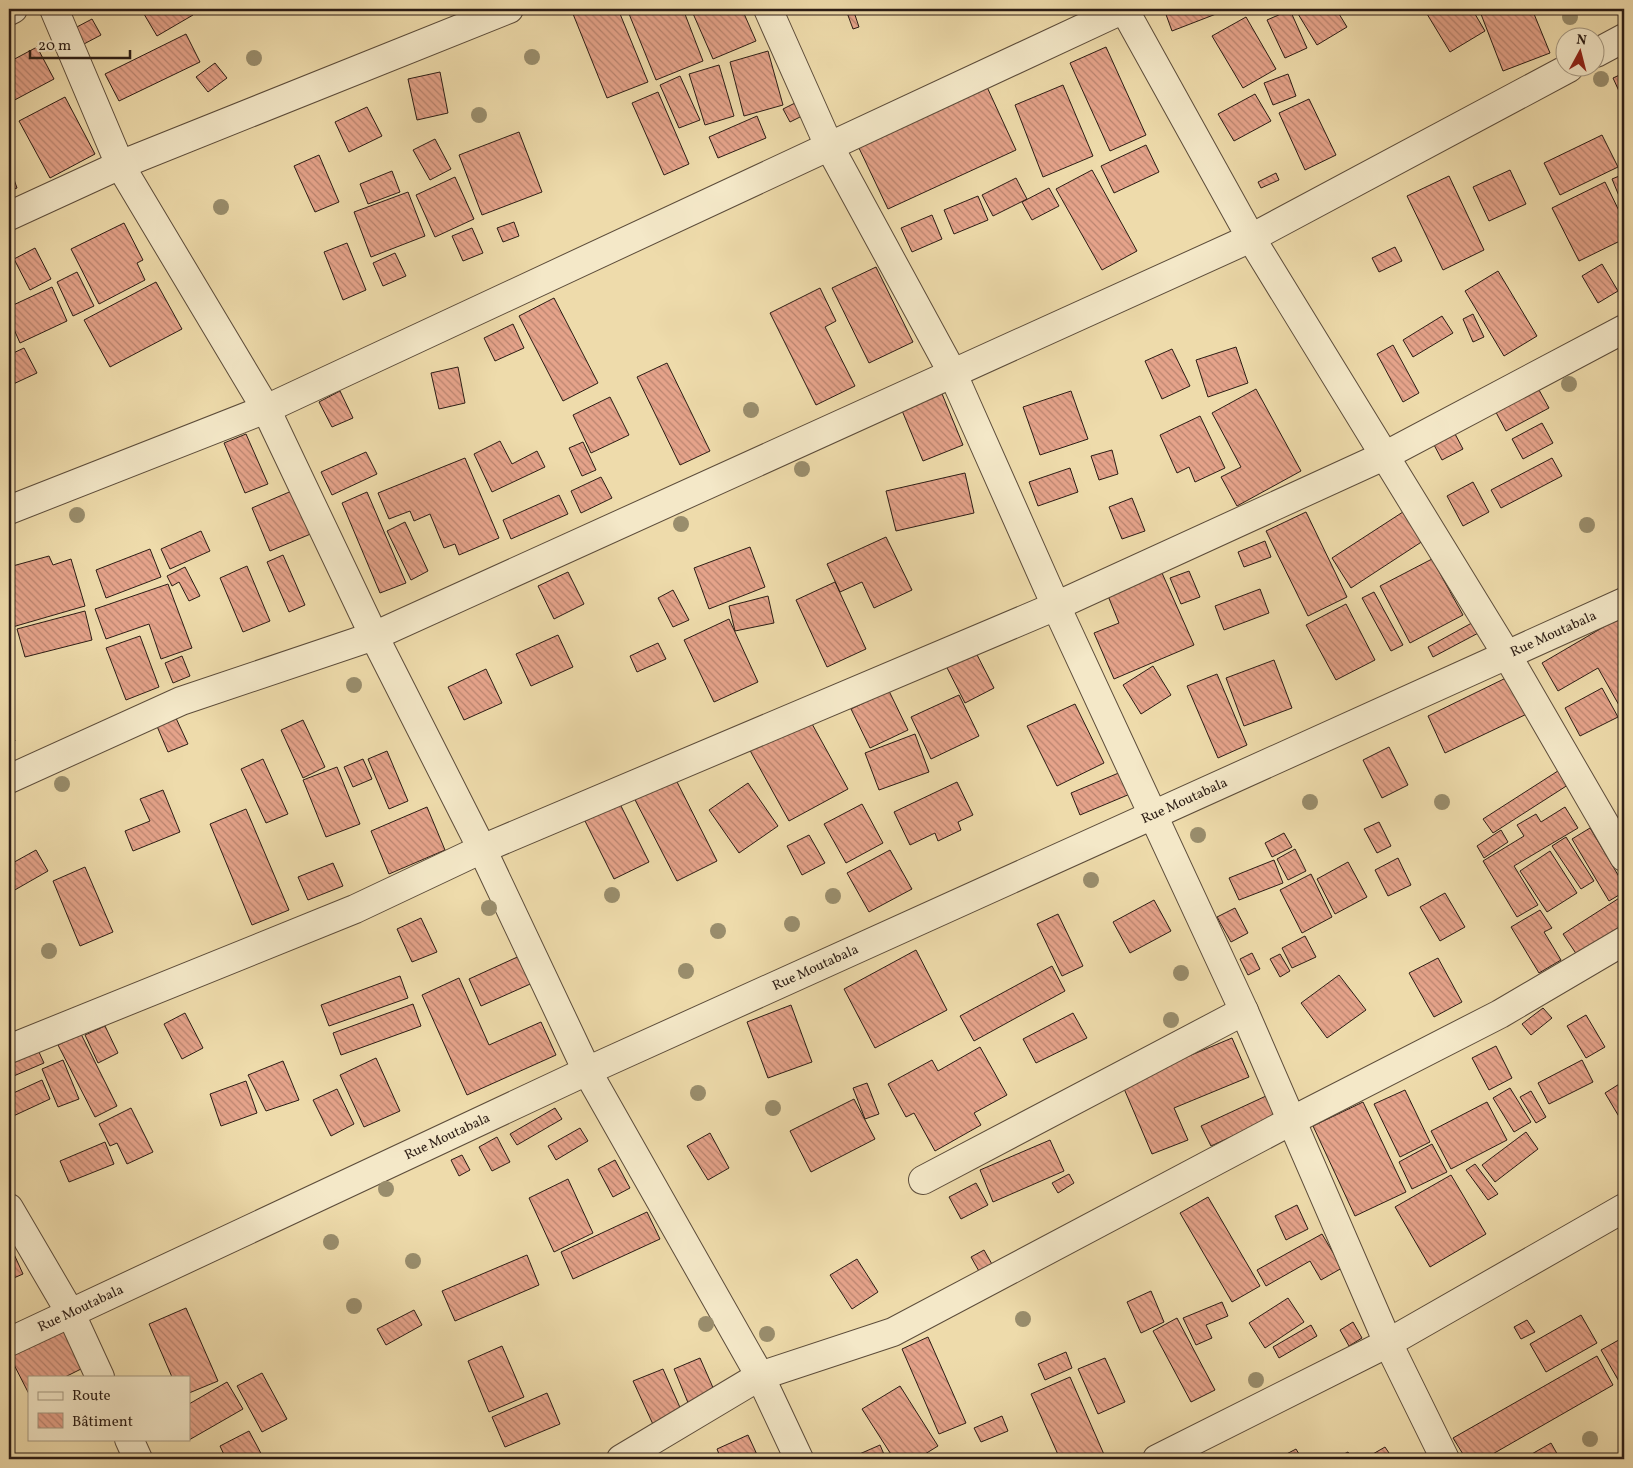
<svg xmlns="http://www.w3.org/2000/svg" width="1633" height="1468" font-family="Vollkorn,serif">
<defs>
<pattern id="building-back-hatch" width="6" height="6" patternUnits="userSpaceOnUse" patternTransform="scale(1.25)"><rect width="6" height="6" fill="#e5a38a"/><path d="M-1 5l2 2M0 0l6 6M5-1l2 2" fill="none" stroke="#ba8470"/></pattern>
</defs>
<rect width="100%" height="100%" fill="#eedbab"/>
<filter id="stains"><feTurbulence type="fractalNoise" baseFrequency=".004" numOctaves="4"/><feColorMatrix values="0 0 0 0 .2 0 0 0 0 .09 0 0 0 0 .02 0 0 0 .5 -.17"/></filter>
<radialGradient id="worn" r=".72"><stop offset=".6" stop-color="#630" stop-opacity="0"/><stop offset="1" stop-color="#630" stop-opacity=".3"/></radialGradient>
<path fill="url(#building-back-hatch)" stroke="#2c1d15" d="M141 9H189L193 15 157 36Z
M571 9H618L648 82 607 98Z
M627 9H683L703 61 656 80Z
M691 9H742L756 41 713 59Z
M853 9 859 27 853 29 846 10Z
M1164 9H1214L1216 14 1172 31Z
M1295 9H1336L1347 27 1317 45Z
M1424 9H1472L1485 31 1450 52Z
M1479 9H1532L1550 53 1503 71Z
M1290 10 1307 48 1285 58 1267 20Z
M1246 17 1276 69 1243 88 1212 36Z
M92 19 101 35 82 45 73 29Z
M186 34 200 62 119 101 105 74Z
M37 47 54 79 9 103V62Z
M1106 47 1146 135 1110 151 1070 63Z
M768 51 783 105 744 116 730 62Z
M215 63 227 78 208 92 196 77Z
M719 65 734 116 705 125 689 74Z
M440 72 448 113 417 120 408 79Z
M1624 73V102L1613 78Z
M1288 74 1296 96 1273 105 1264 83Z
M680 76 700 120 679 128 660 85Z
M1063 85 1093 156 1043 177 1015 105Z
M987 87 1016 150 888 209 858 146Z
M658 92 689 164 664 175 632 103Z
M1255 94 1271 121 1234 141 1218 114Z
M65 97 95 154 50 178 19 121Z
M1309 99 1336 155 1305 170 1279 113Z
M795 103 802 116 790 122 783 109Z
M367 107 382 136 349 152 335 122Z
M757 116 766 138 718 158 709 137Z
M519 132 542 192 482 215 459 155Z
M1602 135 1618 167 1560 195 1544 163Z
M435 139 451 169 430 180 413 150Z
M1146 145 1159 172 1114 193 1101 166Z
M319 155 339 202 315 212 294 166Z
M1092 170 1137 251 1102 270 1056 189Z
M1510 170 1526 204 1489 221 1473 187Z
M11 171 17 188 9 191V172Z
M392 171 400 192 368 204 360 184Z
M1276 173 1279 180 1261 188 1258 182Z
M1624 174V208L1612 179Z
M1449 176 1484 250 1443 270 1407 196Z
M455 177 474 219 435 237 416 195Z
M1016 178 1027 199 993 216 982 195Z
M1605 182 1624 221V239L1579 261 1552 208Z
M1049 188 1059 206 1032 220 1022 202Z
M408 192 425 236 371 257 354 212Z
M978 196 988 220 954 234 944 210Z
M932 215 942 239 912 252 901 228Z
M514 222 519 236 503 242 497 228Z
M124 223 143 260 137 263 145 280 99 304 71 249Z
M472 228 483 253 463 261 452 236Z
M347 243 366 290 343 300 324 252Z
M1395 247 1402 261 1379 272 1372 258Z
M35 248 51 279 30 290 14 259Z
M395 253 406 276 383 286 373 263Z
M1602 264 1618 291 1598 303 1582 276Z
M876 267 913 342 869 363 832 288Z
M1498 271 1537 336 1504 356 1465 291Z
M77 272 94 306 73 316 57 282Z
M156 282 182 329 110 367 84 320Z
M52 287 67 321 20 343 9 318V307Z
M820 288 836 321 825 327 855 386 816 405 770 313Z
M554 298 598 383 563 401 519 316Z
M1473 314 1484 337 1473 342 1463 319Z
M1442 316 1453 333 1413 357 1403 340Z
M513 324 524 348 495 361 484 338Z
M1393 345 1419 393 1403 402 1377 354Z
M1236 347 1248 383 1208 397 1196 360Z
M24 348 37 373 9 386V355Z
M1172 349 1190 386 1162 399 1145 361Z
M667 363 710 451 680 465 637 377Z
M458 367 465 403 439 409 431 373Z
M1534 381 1549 408 1506 431 1491 403Z
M938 384 963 445 923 461 898 401Z
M1256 389 1301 471 1237 506 1221 477 1241 467 1212 413Z
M340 391 353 418 332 427 319 402Z
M1071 391 1088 439 1040 455 1023 407Z
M610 397 629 435 591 453 573 415Z
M1200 416 1225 468 1195 482 1189 467 1177 473 1160 435Z
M1542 423 1553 443 1523 459 1512 439Z
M1454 432 1463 449 1442 460 1433 443Z
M246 434 268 484 245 493 224 443Z
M500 441 512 464 537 451 545 467 492 492 474 454Z
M583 442 596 470 582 476 569 448Z
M1112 450 1118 474 1099 480 1091 456Z
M366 452 377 474 332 495 321 472Z
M465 458 499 538 459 555 455 544 444 548 430 514 414 521 410 511 389 519 378 493Z
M1552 458 1562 476 1501 508 1491 490Z
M1070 468 1078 492 1038 506 1029 482Z
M965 473 974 513 896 531 886 491Z
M601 477 612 498 581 513 571 491Z
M1473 482 1489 512 1463 526 1447 496Z
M294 490 313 533 270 551 252 508Z
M367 492 406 583 380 593 342 503Z
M559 495 568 514 511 539 503 520Z
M1132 498 1145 531 1122 539 1109 507Z
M1406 510 1426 539 1351 588 1332 558Z
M1306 512 1347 597 1308 616 1266 531Z
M405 522 428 571 411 580 387 531Z
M201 531 210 551 170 569 161 549Z
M886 537 912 590 874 608 862 582 840 592 827 564Z
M1265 541 1271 557 1244 567 1238 552Z
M750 547 765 587 709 609 694 568Z
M150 549 161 577 106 598 96 570Z
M283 555 305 605 289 612 267 562Z
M49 556 53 565 71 559 85 606 9 628V567Z
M1432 559 1463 615 1410 643 1380 586Z
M247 566 270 621 243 632 220 578Z
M185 567 200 596 189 601 179 582 172 586 167 576Z
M1189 571 1200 597 1181 604 1170 578Z
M568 572 584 604 554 619 538 586Z
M1162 573 1194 645 1114 679 1094 633 1119 623 1108 596Z
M835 582 866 649 827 667 796 600Z
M168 584 192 648 161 659 149 624 106 639 95 609Z
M1260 589 1269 613 1224 630 1215 606Z
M673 590 689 620 673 627 658 598Z
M1374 592 1403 645 1391 651 1362 598Z
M768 596 774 623 735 631 729 606Z
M1346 604 1375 660 1336 680 1306 625Z
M85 611 92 640 25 657 17 629Z
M1624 615V714L1598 668 1558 691 1542 663Z
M729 619 758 682 714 702 684 640Z
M1479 619 1484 630 1433 657 1428 647Z
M558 635 573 667 531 686 516 654Z
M140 636 159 687 126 700 106 648Z
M658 643 666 659 637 672 630 656Z
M971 643 994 688 965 703 942 658Z
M182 656 190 676 173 683 165 663Z
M1274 660 1292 708 1244 726 1226 678Z
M1153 666 1171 695 1141 714 1123 685Z
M486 669 502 703 464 720 448 687Z
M1217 674 1247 745 1218 758 1187 686Z
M1512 675 1531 712 1445 753 1428 716Z
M1602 688 1618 717 1580 736 1565 708Z
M889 691 908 730 870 748 851 709Z
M959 695 979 736 931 759 911 717Z
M1075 704 1104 763 1057 786 1027 726Z
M806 713 848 789 789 821 747 745Z
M175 716 188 744 168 752 156 724Z
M303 720 325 767 303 778 281 730Z
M9 725 15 741 9 744Z
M915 734 929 772 879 790 865 753Z
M1389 747 1408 785 1382 798 1363 760Z
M387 751 408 801 389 809 368 759Z
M263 759 288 814 266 823 241 769Z
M363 759 372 779 353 787 344 767Z
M337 767 360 824 326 837 303 780Z
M1561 769 1571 783 1493 833 1483 819Z
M1121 772 1130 794 1080 815 1071 793Z
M673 774 717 861 677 881 632 794Z
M957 782 973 815 958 822 961 830 938 841 935 833 910 845 894 812Z
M748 783 778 826 739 853 709 810Z
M163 790 180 832 133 851 125 831 150 821 140 799Z
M620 804 649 862 614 879 585 821Z
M862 804 883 843 846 863 824 824Z
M427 807 445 850 389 874 371 831Z
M1565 807 1578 828 1514 866 1538 905 1517 917 1483 861 1524 836 1517 825 1536 814 1541 822Z
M246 809 289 910 252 925 210 824Z
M1379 822 1391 846 1377 853 1364 829Z
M1590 828 1624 885V892L1609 901 1572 839Z
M1501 830 1508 842 1484 858 1477 846Z
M1284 833 1292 847 1272 857 1265 843Z
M809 835 825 863 802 875 787 846Z
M1566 837 1594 881 1581 889 1552 846Z
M1295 849 1306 871 1288 880 1277 859Z
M36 850 48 871 13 891 9 884V865Z
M890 850 912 889 869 912 847 873Z
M1550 851 1577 893 1547 912 1520 871Z
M1398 858 1411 885 1388 896 1375 870Z
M1274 860 1283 883 1239 900 1229 878Z
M1348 862 1367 897 1335 914 1317 879Z
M333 863 343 886 308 900 298 877Z
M85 867 113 932 80 946 53 881Z
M1311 874 1332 917 1302 933 1280 890Z
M1445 893 1465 927 1440 941 1420 907Z
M1624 895V924L1577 955 1563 934Z
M1154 900 1171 931 1130 953 1113 922Z
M1235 908 1248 933 1231 942 1217 917Z
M1540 910 1552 928 1544 932 1561 960 1539 973 1511 927Z
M1058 914 1083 966 1062 976 1037 924Z
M421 918 437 952 412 962 397 929Z
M1305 936 1316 957 1292 968 1282 948Z
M916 950 947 1010 875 1048 844 989Z
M1252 953 1260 969 1248 975 1240 959Z
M524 954 537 981 481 1006 469 979Z
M1280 954 1290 971 1280 977 1270 959Z
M1438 958 1462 1002 1434 1017 1409 973Z
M1052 966 1065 991 974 1041 960 1016Z
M1339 975 1366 1010 1327 1038 1301 1003Z
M400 976 408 998 329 1026 321 1005Z
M459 978 489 1045 541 1022 556 1055 467 1095 422 995Z
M413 1004 421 1026 341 1055 333 1033Z
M791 1005 812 1062 768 1078 747 1022Z
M1543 1008 1552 1018 1531 1035 1522 1024Z
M185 1013 203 1048 182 1059 164 1024Z
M1073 1013 1087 1038 1036 1063 1023 1039Z
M1586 1015 1605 1047 1586 1058 1567 1026Z
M105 1026 118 1053 98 1063 85 1035Z
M81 1034 117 1106 95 1117 58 1045Z
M1232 1038 1249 1077 1174 1108 1188 1140 1152 1154 1122 1084Z
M1496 1046 1512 1078 1489 1090 1472 1058Z
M980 1047 1007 1095 974 1113 981 1125 935 1151 914 1113 906 1117 888 1084 932 1060 938 1071Z
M38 1050 44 1063 9 1078V1063Z
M376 1058 400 1111 364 1127 340 1075Z
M63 1060 79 1099 58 1107 42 1069Z
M1582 1060 1593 1082 1549 1104 1538 1083Z
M283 1061 299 1100 266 1111 248 1075Z
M42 1080 50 1099 9 1118V1095Z
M246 1081 257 1113 221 1126 210 1094Z
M1624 1081V1125L1605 1093Z
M867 1083 879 1114 865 1119 853 1088Z
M1510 1088 1531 1122 1514 1132 1493 1098Z
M337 1089 354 1124 331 1136 313 1100Z
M1405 1090 1430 1142 1400 1157 1374 1104Z
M1531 1091 1546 1117 1536 1123 1520 1097Z
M1266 1096 1276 1116 1211 1146 1201 1126Z
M854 1099 875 1139 811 1172 790 1131Z
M1363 1102 1406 1192 1355 1216 1313 1126Z
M1487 1102 1507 1140 1451 1169 1431 1131Z
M131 1108 153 1152 127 1164 117 1143 110 1146 99 1124Z
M555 1108 562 1119 517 1145 510 1134Z
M580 1128 588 1141 556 1160 548 1146Z
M1526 1132 1538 1149 1495 1182 1482 1165Z
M710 1133 729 1168 708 1180 687 1146Z
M497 1137 510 1162 492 1171 479 1147Z
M1050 1140 1064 1171 993 1202 980 1170Z
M105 1142 114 1164 69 1182 60 1161Z
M1432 1144 1447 1172 1412 1189 1399 1162Z
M462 1155 470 1170 459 1176 451 1160Z
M615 1160 630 1188 613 1197 598 1169Z
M1475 1164 1498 1194 1488 1200 1466 1170Z
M1069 1174 1074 1183 1058 1193 1052 1183Z
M1451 1175 1486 1234 1430 1267 1395 1207Z
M568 1179 593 1233 554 1252 529 1198Z
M976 1183 988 1205 961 1219 949 1197Z
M1208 1197 1260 1286 1232 1302 1180 1213Z
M1297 1205 1308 1229 1286 1240 1275 1216Z
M647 1212 660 1239 573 1279 561 1252Z
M1322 1234 1342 1268 1321 1280 1310 1261 1266 1286 1257 1270Z
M9 1243 23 1274 9 1280Z
M984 1250 993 1266 980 1273 971 1257Z
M527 1255 539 1285 455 1321 442 1291Z
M857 1259 878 1292 852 1309 830 1275Z
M1151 1291 1164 1322 1141 1333 1127 1302Z
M1288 1298 1304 1322 1265 1348 1249 1323Z
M1222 1302 1228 1316 1206 1325 1212 1338 1196 1345 1183 1318Z
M186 1308 218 1381 189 1393V1377H172L149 1324Z
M414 1310 422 1325 386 1345 377 1329Z
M1581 1315 1597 1343 1546 1372 1530 1344Z
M1177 1318 1215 1390 1191 1402 1153 1331Z
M1527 1320 1535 1332 1521 1339 1514 1327Z
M1353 1322 1362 1338 1349 1346 1340 1330Z
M1311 1325 1317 1336 1279 1358 1273 1347Z
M64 1329 83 1368 65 1377H29V1394L9 1355Z
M928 1337 966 1423 939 1434 902 1349Z
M1624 1337V1390L1601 1350Z
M502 1346 524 1397 489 1412 468 1361Z
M1066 1352 1072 1368 1045 1380 1038 1364Z
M1597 1356 1613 1385 1484 1459H1466L1453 1438Z
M700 1358 718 1399 691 1410 674 1369Z
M1105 1358 1125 1402 1098 1414 1078 1369Z
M663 1369 686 1421 657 1433 633 1381Z
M262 1373 287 1419 262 1432 237 1386Z
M1070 1377 1106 1459H1060L1031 1394Z
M227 1382 243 1409 189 1440V1404Z
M900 1386 938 1446 917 1459H894L862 1409Z
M547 1393 560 1424 505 1447 492 1417Z
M1002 1416 1008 1431 981 1442 974 1428Z
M249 1431 264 1459H226L220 1446Z
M748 1435 759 1459H721L717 1449Z
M1551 1443 1560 1459H1523Z
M880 1445 886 1459H848Z
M1385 1447 1393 1459H1367L1366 1458Z
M1296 1449 1302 1459H1277Z
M1348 1452 1352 1459H1334Z"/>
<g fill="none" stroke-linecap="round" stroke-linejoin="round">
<defs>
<g id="minor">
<path d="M54 9 120 165 266 409 374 636 482 849 587 1071 760 1376 799 1459"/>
<path d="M768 9 829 146 952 372 1056 606 1244 1011 1388 1343 1445 1459"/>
<path d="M1124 9 1251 238 1507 655 1624 857"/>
<path d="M9 11 13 9"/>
<path d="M1596 53 1624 38"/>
<path d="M9 216 120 165 509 9"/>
<path d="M9 510 266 409 1124 9"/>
<path d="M9 779 181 701 374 636 1251 238 1569 68"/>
<path d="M9 1049 355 909 482 849 1056 606 1386 455 1624 329"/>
<path d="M923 1180 1244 1011"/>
<path d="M9 1208 71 1314 100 1377"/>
<path id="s1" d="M9 1342 587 1071 1624 602"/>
<path d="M129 1439 138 1459"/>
<path d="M621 1459 760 1376 893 1332 1293 1120 1500 1014 1624 941"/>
<path d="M1157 1459 1388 1343 1624 1208"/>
</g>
</defs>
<use href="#minor" stroke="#5c4c3a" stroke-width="30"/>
<use href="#minor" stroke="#f4e8c8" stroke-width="28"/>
</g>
<g fill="#998d6c">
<circle cx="1570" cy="17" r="8"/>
<circle cx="532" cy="57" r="8"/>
<circle cx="254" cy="58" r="8"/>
<circle cx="1601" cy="79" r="8"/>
<circle cx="479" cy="115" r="8"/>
<circle cx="221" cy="207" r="8"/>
<circle cx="1569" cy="384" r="8"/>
<circle cx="751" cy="410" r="8"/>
<circle cx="802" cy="469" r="8"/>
<circle cx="77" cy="515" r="8"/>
<circle cx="681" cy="524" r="8"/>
<circle cx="1587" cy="525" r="8"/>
<circle cx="354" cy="685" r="8"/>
<circle cx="62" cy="784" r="8"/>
<circle cx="1310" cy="802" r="8"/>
<circle cx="1442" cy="802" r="8"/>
<circle cx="1198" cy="835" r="8"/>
<circle cx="1091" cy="880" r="8"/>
<circle cx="612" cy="895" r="8"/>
<circle cx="833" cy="896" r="8"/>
<circle cx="489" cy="908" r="8"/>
<circle cx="792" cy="924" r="8"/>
<circle cx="718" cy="931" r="8"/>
<circle cx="49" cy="951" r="8"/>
<circle cx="686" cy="971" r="8"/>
<circle cx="1181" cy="973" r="8"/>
<circle cx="1171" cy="1020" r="8"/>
<circle cx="698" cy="1093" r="8"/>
<circle cx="773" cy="1108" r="8"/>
<circle cx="386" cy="1189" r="8"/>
<circle cx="331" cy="1242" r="8"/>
<circle cx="413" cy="1261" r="8"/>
<circle cx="354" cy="1306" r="8"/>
<circle cx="1023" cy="1319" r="8"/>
<circle cx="706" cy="1324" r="8"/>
<circle cx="767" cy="1334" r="8"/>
<circle cx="1256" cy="1380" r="8"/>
<circle cx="1590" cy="1439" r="8"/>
</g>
<g text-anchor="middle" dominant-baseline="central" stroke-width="5" stroke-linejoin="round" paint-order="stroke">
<g font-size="14" fill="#2c1d15" stroke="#f4e8c8">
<text stroke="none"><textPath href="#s1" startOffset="1699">Rue Moutabala</textPath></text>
<text stroke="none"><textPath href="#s1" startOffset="1294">Rue Moutabala</textPath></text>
<text stroke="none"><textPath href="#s1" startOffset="889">Rue Moutabala</textPath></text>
<text stroke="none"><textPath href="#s1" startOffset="484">Rue Moutabala</textPath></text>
<text stroke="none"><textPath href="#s1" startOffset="79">Rue Moutabala</textPath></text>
</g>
</g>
<rect width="1633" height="1468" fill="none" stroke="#eedbab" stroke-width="30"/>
<rect x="10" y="10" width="1613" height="1448" fill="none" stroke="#2c1d15" stroke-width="2.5"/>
<rect x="15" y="15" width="1603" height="1438" fill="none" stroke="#2c1d15"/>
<rect x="28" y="1376" width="162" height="65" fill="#f4e8c8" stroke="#a49780"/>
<rect x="38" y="1392" width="25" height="8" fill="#f4e8c8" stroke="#a49780"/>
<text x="72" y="1400" font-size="15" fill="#2c1d15">Route</text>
<rect x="38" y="1413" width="25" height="15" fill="url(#building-back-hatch)" stroke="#a49780"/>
<text x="72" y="1426" font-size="15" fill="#2c1d15">Bâtiment</text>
<g transform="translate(1580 52) rotate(7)"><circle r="24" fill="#f4e8c8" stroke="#a49780"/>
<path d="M0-4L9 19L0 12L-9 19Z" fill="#8f2418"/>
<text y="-8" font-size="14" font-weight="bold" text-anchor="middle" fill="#2c1d15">N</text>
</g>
<path d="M30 50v8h100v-8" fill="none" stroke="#2c1d15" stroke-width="2.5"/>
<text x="38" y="50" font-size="15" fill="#2c1d15" stroke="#f4e8c8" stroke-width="4" paint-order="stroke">20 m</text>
<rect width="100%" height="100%" filter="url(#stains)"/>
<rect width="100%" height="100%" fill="url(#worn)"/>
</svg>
